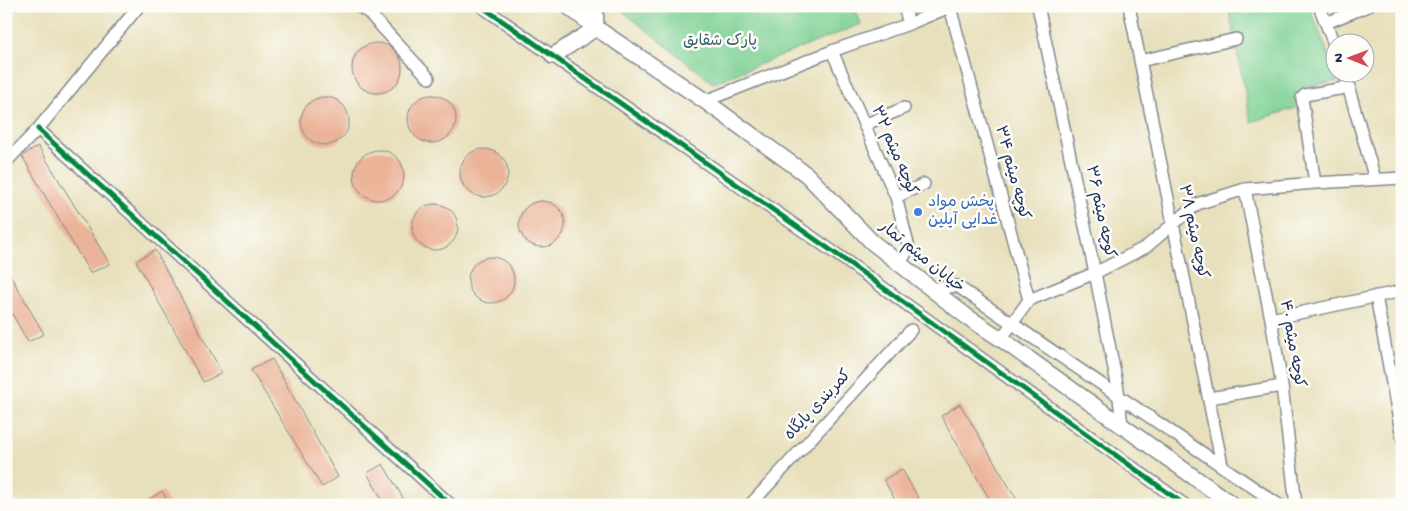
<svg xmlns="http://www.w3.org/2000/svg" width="1408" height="511" font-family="'Gochi Hand','Playpen Sans Arabic',sans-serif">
<rect width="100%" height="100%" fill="#fdfcf7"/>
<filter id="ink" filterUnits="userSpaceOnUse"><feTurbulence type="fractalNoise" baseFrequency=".02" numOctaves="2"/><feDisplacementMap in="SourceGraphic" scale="10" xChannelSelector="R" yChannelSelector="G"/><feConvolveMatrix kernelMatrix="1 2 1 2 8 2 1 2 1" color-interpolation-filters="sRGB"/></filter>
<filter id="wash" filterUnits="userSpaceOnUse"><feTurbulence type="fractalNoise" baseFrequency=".0096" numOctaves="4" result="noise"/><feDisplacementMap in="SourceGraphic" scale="20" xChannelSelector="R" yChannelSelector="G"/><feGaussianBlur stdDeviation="1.12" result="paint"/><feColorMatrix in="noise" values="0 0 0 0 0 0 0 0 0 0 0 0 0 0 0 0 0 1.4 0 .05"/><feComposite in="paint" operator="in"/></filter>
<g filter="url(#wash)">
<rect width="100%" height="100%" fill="#e8e0bc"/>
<path fill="#7ed194" stroke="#4c8079" d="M616 6H854L861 24 713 83Z
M1228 6H1309L1339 81 1304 87 1299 92 1296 108 1251 122Z"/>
<g id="blocks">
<path fill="#ebb398" d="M352 68a25 25 0 1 1 50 0a25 25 0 1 1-50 0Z
M408 119a24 24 0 1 1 48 0a24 24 0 1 1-48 0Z
M301 121a24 24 0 1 1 48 0a24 24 0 1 1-48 0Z
M38 146 110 264 90 273 22 156Z
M460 173a24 24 0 1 1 48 0a24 24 0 1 1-48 0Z
M354 175a25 25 0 1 1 50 0a25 25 0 1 1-50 0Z
M519 224a23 23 0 1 1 46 0a23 23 0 1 1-46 0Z
M412 227a23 23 0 1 1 46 0a23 23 0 1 1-46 0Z
M155 250 222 373 203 382 136 261Z
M468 280a23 23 0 1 1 46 0a23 23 0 1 1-46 0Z
M6 268 44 334 28 342 6 303Z
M272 359 338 477 322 487 251 370Z
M960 404 1020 505H993L941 416Z
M383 464 407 505H385L367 473Z
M902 469 922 505H898L884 480Z
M162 491 170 505H141Z"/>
</g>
</g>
<g filter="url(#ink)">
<use href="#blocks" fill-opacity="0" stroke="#82888d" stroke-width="1"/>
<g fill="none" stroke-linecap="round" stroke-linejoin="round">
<defs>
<path id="street" d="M358 6 368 12 429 78
M481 6 842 258 1185 505
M904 6 909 24
M1038 6 1095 273 1118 389 1122 426
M1129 6 1222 465
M1319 6 1336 49
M950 7 1029 300 1001 339
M1326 23 1368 6
M832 51 896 197 909 248 899 265
M1140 61 1236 39
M1344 72 1375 179
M705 101 832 51 909 24 952 6
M864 125 904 108
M38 129 451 505
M6 162 38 129 139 6
M1315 183 1302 98 1305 95 1350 87
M1245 189 1271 319 1282 386 1296 505
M896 197 924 184
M931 289 957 286 1279 505
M1376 296 1402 437
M1029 300 1095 273 1146 247 1197 204 1245 189 1315 183 1402 178
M1271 319 1402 291
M1209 398 1282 386
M750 505 911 330"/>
<path id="secondary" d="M595 6 596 28
M569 7 596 28 705 101 807 175 872 242 966 316 1001 339 1233 505
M553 56 596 28"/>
</defs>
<use href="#street" stroke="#82888d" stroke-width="14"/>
<use href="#secondary" stroke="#82888d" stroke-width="18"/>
<use href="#street" stroke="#fff" stroke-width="11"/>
<use href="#secondary" stroke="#fff" stroke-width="15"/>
<defs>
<path id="cycleway" d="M481 6 842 258 1185 505
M38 129 451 505"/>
</defs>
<use href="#cycleway" stroke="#fdfcf7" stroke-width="8"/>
<use href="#cycleway" stroke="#00873e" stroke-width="5"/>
</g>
</g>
<circle fill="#3f7fe0" stroke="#fdfcf7" stroke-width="2" cx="918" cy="212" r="5"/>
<g text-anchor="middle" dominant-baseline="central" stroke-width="5" stroke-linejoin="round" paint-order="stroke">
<g font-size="16" fill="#39606e" stroke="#fdfcf7">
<text x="720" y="42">پارک شقایق</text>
</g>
<g font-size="16" fill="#1b2f5e" stroke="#fdfcf7">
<text transform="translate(893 151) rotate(67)">کوچه میثم ۳۲</text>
<text transform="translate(1011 173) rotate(75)">کوچه میثم ۳۴</text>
<text transform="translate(1099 212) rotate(78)">کوچه میثم ۳۶</text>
<text transform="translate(1192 232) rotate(78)">کوچه میثم ۳۸</text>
<text transform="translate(921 258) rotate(39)">خیابان میثم تمار</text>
<text transform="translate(1291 344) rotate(80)">کوچه میثم ۴۰</text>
<text transform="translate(819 406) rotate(-47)">کمربندی پایگاه</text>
</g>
<g font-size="16" fill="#366cbe" stroke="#fdfcf7" text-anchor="start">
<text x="928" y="203">پخش مواد<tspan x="928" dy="18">غدایی آیلین</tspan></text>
</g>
</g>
<rect width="1408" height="511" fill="none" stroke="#fdfcf7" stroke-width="25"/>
<g transform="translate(1350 58) rotate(271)"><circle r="24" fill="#fdfcf7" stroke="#a3aaba"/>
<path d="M0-4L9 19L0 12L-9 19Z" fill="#d1495b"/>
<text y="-8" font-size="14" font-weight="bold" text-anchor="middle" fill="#1b2f5e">N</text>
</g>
</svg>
